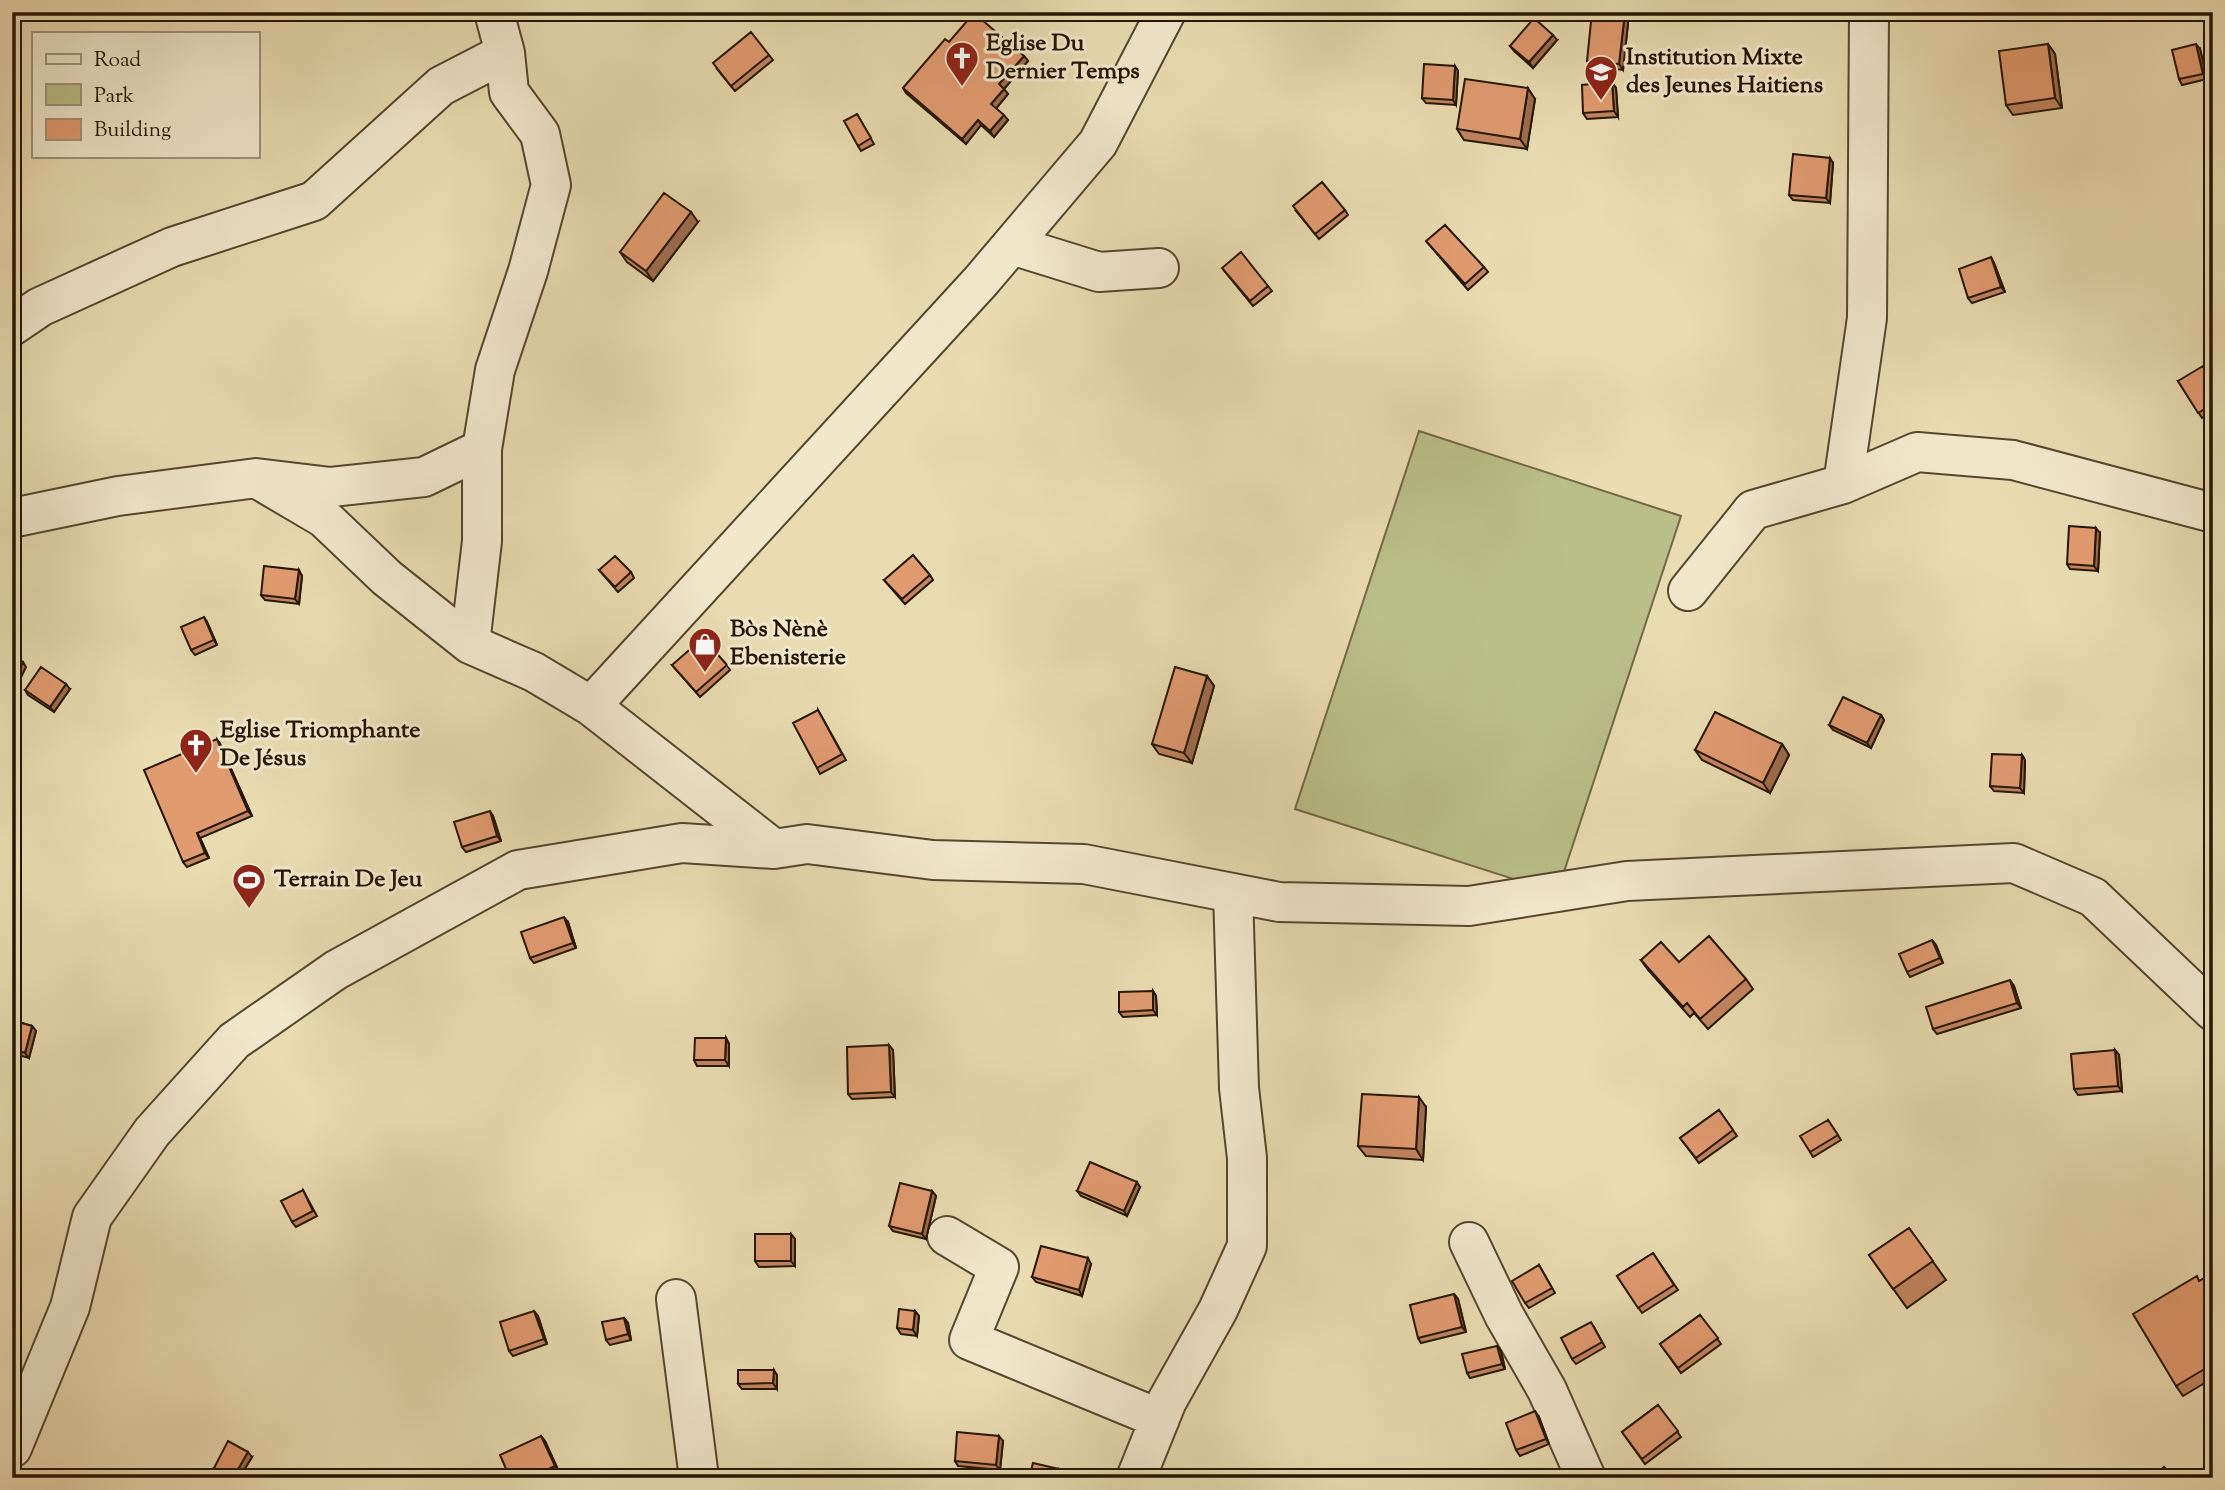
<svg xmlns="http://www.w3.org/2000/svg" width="2225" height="1490" font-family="'Sorts Mill Goudy',serif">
<rect width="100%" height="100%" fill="#e9dcb1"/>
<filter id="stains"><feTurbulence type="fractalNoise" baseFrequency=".00286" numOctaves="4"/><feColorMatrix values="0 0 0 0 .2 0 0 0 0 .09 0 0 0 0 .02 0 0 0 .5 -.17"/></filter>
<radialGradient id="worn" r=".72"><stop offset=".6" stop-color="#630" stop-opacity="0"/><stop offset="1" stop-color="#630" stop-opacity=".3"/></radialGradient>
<path fill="#babf89" stroke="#706a45" stroke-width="2" d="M1419 431 1681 516 1557 893 1295 809Z"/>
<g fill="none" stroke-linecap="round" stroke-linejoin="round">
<defs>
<path id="minor" d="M1012 245 1099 272 1159 268
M12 326 40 307 172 247 314 201 441 86 505 53 494 12
M256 478 324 518 387 578 470 644 534 672 591 706 774 849 807 844 933 860 1084 864 1279 902 1469 906 1627 881 2014 863 2093 897 2213 1011
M1843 484 1867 318 1869 12
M12 518 118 496 256 478 331 487 424 477 482 449 495 370 528 271 551 185 540 134 509 92 505 53
M1688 591 1753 510 1843 484 1917 452 2013 460 2213 513
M470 644 482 541V449
M591 706 981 281 1098 143 1166 12
M947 1236 999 1267 969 1340 1160 1419
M1469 1242 1504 1315 1547 1390 1586 1478
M676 1299 699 1478
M12 1448 70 1307 92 1217 152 1132 234 1041 336 970 518 870 682 843 774 849
M1136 1478 1167 1401 1218 1310 1247 1246V1158L1239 1088 1233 893"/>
</defs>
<use href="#minor" stroke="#56472d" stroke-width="42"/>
<use href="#minor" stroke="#f1e8cc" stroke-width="38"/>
</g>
<path fill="#c28561" stroke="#251501" stroke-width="2" d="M1629 14 1623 70 1591 66 1587 61Z
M1557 40 1533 68 1514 51 1510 46Z
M949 42 1024 56 1028 61 1004 89 1008 94 996 108 1008 120 994 137 981 125 966 144 906 93 903 88Z
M2048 44 2055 54 2062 108 2013 115 2006 105Z
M2200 49 2207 79 2182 85 2179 79Z
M769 55 773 60 735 91 717 69Z
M1455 66 1458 71 1456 105 1426 103 1422 98Z
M1612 82 1616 88 1618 117 1587 119 1583 113Z
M1535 99 1527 149 1464 140 1457 129Z
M857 114 874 144 861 151 858 146Z
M1833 163 1830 203 1793 200 1789 195Z
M1345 210 1348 215 1319 239 1296 211Z
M698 222 653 281 627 262 620 252Z
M1426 241 1484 267 1488 272 1468 290Z
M1994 263 2005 292 1972 303 1968 298Z
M1226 273 1268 286 1272 291 1253 306Z
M2178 381H2213V412L2202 418Z
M2100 533 2098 571 2070 569 2067 564Z
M599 570 631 572 634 578 618 592Z
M930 575 933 580 905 604 884 580Z
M302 576 299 604 265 600 261 595Z
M207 622 217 645 195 655 191 650Z
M672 665H727L730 670 700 697Z
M1207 676 1214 686 1192 763 1159 754 1152 744Z
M70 689 54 712 28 695 25 690Z
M818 710 846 760 820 774 817 768Z
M1881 715 1884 720 1871 748 1833 730 1829 725Z
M217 739 220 744 252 816 200 838 209 858 187 867 183 862Z
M1782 744 1789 755 1770 793 1702 760 1695 750Z
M2022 755 2025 760 2024 793 1994 791 1990 786Z
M493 816 501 841 466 852 462 847Z
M568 922 576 948 534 963 530 958Z
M1932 940 1936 945 1943 963 1910 977 1907 972Z
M1641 960 1679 962 1746 979 1753 989 1708 1029 1694 1013 1690 1017 1648 970Z
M2014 986 2021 1008 1937 1034 1933 1029Z
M1153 991 1156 996 1157 1015 1123 1017 1119 1012Z
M12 1020 32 1026 36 1031 29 1058 12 1053Z
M726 1038 729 1044V1066H697L694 1060Z
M889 1045 893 1050 895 1097 852 1099 848 1094Z
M2115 1050 2119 1055 2122 1091 2078 1095 2074 1089Z
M1426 1107 1423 1160 1366 1156 1358 1146Z
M1719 1110 1737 1136 1699 1163 1680 1138Z
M1828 1120 1841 1140 1813 1157 1810 1152Z
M1140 1187 1127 1216 1081 1196 1077 1191Z
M303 1190 317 1216 296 1227 292 1222Z
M932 1191 936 1196 926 1239 893 1231 889 1226Z
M1909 1228 1946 1280 1907 1308 1869 1255Z
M791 1234 795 1239V1266L759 1267 755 1261Z
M1653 1253 1678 1290 1642 1313 1617 1276Z
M1091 1264 1082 1296 1036 1282 1032 1277Z
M1539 1265 1555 1293 1529 1308 1525 1303Z
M2213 1273V1378L2183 1396 2176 1386 2200 1281Z
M1454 1294 1458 1299 1466 1332 1421 1343 1418 1338Z
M534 1311 538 1316 547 1344 513 1356 509 1351Z
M915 1311 919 1316 917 1336 901 1334 897 1328Z
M1700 1315 1721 1344 1681 1373 1660 1344Z
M624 1318 628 1323 631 1340 610 1345 606 1340Z
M1594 1327 1605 1347 1576 1364 1572 1359Z
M1497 1346 1501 1351 1505 1369 1470 1378 1467 1373Z
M777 1375V1389H742L738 1384Z
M1658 1405 1681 1437 1645 1464 1622 1432Z
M1539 1417 1549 1444 1520 1456 1516 1450Z
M541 1436 545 1441 559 1472 545 1478H510Z
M1003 1441 1000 1470 958 1466 955 1461Z
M252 1457 239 1478H226L218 1473 214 1468Z"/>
<path fill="#9e6c4f" stroke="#251501" stroke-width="2" d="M1625 12H1628L1629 14 1623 70 1619 64Z
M1553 35 1557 40 1533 68 1529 62Z
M2048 44 2055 54 2062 108 2055 98Z
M2196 44 2200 49 2207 79 2203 74Z
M1024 56 1028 61 1003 90 999 84Z
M1455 66 1458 71 1456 105 1453 100Z
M1612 82 1616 88 1618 117 1614 111Z
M1528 88 1535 99 1527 149 1520 139Z
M1004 89 1008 94 995 110 991 104Z
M1004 115 1008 120 994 137 990 131Z
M978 120 981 125 966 144 962 139Z
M1830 158 1833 163 1830 203 1826 198Z
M691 212 698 222 653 281 646 271Z
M1991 257 1994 263 2005 292 2001 287Z
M2096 528 2100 533 2098 571 2094 566Z
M299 570 302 576 299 604 295 599Z
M204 617 207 622 217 645 214 640Z
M23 662 26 667 14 692 12 689V684Z
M1207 676 1214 686 1192 763 1184 753Z
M66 684 70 689 54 712 50 707Z
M1881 715 1884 720 1871 748 1867 743Z
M217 739 220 744 252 816 248 811Z
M1782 744 1789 755 1770 793 1763 783Z
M2022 755 2025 760 2024 793 2020 788Z
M490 811 493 816 501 841 497 836Z
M197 833 200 838 209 858 205 853Z
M564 917 568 922 576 948 573 943Z
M1932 940 1936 945 1943 963 1940 958Z
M2010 980 2014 986 2021 1008 2017 1003Z
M1153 991 1156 996 1157 1015 1153 1010Z
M32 1026 36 1031 29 1058 25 1053Z
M726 1038 729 1044V1066L725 1060Z
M889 1045 893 1050 895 1097 891 1092Z
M2115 1050 2119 1055 2122 1091 2118 1086Z
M1419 1097 1426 1107 1423 1160 1416 1149Z
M1137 1182 1140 1187 1127 1216 1124 1211Z
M932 1191 936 1196 926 1239 922 1234Z
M791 1234 795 1239V1266L791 1261Z
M1088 1258 1091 1264 1082 1296 1079 1290Z
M1454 1294 1458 1299 1466 1332 1462 1327Z
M534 1311 538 1316 547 1344 544 1339Z
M915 1311 919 1316 917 1336 913 1330Z
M624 1318 628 1323 631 1340 628 1334Z
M1497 1346 1501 1351 1505 1369 1502 1364Z
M774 1370 777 1375V1389L773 1383Z
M1535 1411 1539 1417 1549 1444 1546 1439Z
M541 1436 545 1441 559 1472 555 1466Z
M999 1436 1003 1441 1000 1470 996 1465Z
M248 1452 252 1457 239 1478H233Z
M1059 1469 1063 1474 1062 1478H1057Z"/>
<path fill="#e19b71" stroke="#251501" stroke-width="2" d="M1592 12H1625L1619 64 1587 61Z
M974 13 1024 56 999 84 1004 89 991 104 1004 115 990 131 978 120 962 139 903 88 945 39 949 42Z
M1534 18 1553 35 1529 62 1510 46Z
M751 32 769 55 731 86 713 63Z
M2048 44 2055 98 2006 105 1999 51Z
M2196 44 2203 74 2179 79 2172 50Z
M1424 64 1455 66 1453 100 1422 98Z
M1465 79 1528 88 1520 139 1457 129Z
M1612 82 1614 111 1583 113 1582 85Z
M857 114 871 138 858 146 844 121Z
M1793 154 1830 158 1826 198 1789 195Z
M1322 182 1345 210 1315 234 1293 206Z
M664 193 691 212 646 271 620 252Z
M1445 225 1484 267 1465 284 1426 241Z
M1241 252 1268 286 1250 301 1222 268Z
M1991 257 2001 287 1968 298 1959 269Z
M2203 366 2213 381V404L2198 413 2178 381Z
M2069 526 2096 528 2094 566 2067 564Z
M913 555 930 575 902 599 884 580Z
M615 556 631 572 615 587 599 570Z
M264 566 299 570 295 599 261 595Z
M204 617 214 640 191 650 181 627Z
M703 638 727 665 696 692 672 665Z
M12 657 23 662 12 684Z
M41 667 66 684 50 707 25 690Z
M1175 667 1207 676 1184 753 1152 744Z
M1843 697 1881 715 1867 743 1829 725Z
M818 710 842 754 817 768 793 723Z
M1715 712 1782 744 1763 783 1695 750Z
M217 739 248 811 197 833 205 853 183 862 144 770Z
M1992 754 2022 755 2020 788 1990 786Z
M490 811 497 836 462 847 454 822Z
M2213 816V845L2209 844Z
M564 917 573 943 530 958 521 932Z
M1709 936 1746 979 1700 1019 1687 1003 1683 1007 1641 960 1661 942 1679 962Z
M1932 940 1940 958 1907 972 1899 954Z
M2010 980 2017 1003 1933 1029 1926 1007Z
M1153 991V1010L1119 1012V992Z
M12 1020 32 1026 25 1053 12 1049Z
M695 1038H726L725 1060H694Z
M889 1045 891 1092 848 1094 847 1047Z
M2115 1050 2118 1086 2074 1089 2071 1054Z
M1362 1094 1419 1097 1416 1149 1358 1146Z
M1719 1110 1733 1130 1696 1158 1680 1138Z
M1828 1120 1838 1135 1810 1152 1800 1136Z
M1090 1162 1137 1182 1124 1211 1077 1191Z
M900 1183 932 1191 922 1234 889 1226Z
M303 1190 313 1211 292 1222 281 1201Z
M1909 1228 1933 1261 1893 1289 1869 1255Z
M755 1234H791V1261H755Z
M1041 1246 1088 1258 1079 1290 1032 1277Z
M1653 1253 1674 1285 1638 1308 1617 1276Z
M1539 1265 1552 1288 1525 1303 1512 1281Z
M2213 1273V1364L2176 1386 2133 1314 2197 1276 2199 1281Z
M1454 1294 1462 1327 1418 1338 1410 1305Z
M899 1309 915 1311 913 1330 897 1328Z
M534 1311 544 1339 509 1351 500 1322Z
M1700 1315 1718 1338 1678 1368 1660 1344Z
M624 1318 628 1334 606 1340 602 1322Z
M1591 1322 1602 1342 1572 1359 1561 1338Z
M1497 1346 1502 1364 1467 1373 1462 1354Z
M738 1370H774L773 1383 738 1384Z
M1658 1405 1678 1431 1642 1459 1622 1432Z
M1535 1411 1546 1439 1516 1450 1506 1423Z
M957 1432 999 1436 996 1465 955 1461Z
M541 1436 555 1466 530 1478H510L500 1455Z
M228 1441 248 1452 233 1478 214 1468Z
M1033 1463 1059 1469 1057 1478H1029Z
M2164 1467 2173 1478H2152Z
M856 1471 897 1478H855Z
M818 1472V1478H777V1473Z"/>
<defs>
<symbol id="church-pin" viewBox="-11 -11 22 30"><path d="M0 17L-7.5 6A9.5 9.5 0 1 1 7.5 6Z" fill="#8f2418" stroke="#f1e8cc"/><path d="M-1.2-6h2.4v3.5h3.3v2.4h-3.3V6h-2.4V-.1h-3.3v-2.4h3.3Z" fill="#fff"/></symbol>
<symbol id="school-pin" viewBox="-11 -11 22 30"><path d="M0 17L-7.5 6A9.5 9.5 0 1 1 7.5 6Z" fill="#8f2418" stroke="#f1e8cc"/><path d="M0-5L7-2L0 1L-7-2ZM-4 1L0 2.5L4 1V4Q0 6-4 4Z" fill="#fff"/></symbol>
<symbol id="shop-pin" viewBox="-11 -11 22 30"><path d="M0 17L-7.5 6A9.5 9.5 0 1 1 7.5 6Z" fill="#8f2418" stroke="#f1e8cc"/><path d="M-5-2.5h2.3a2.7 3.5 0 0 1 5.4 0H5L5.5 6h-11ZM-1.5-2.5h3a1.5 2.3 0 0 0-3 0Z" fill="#fff"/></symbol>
<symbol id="stadium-pin" viewBox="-11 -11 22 30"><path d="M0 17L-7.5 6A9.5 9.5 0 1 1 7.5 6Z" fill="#8f2418" stroke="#f1e8cc"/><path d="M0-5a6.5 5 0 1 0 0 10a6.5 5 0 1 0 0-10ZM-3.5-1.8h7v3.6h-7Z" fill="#fff"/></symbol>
</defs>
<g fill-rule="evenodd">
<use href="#church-pin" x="943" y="39" width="38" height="52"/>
<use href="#school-pin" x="1582" y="53" width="38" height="52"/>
<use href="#shop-pin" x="686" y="625" width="38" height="52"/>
<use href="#church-pin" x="177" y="726" width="38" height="52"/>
<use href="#stadium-pin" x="230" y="861" width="38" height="52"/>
</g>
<g text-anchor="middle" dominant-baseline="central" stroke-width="6" stroke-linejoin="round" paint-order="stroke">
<g font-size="24" font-weight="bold" fill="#251501" stroke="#f1e8cc" text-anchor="start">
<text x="986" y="44">Eglise Du<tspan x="986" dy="28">Dernier Temps</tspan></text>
<text x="1626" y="58">Institution Mixte<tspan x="1626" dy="28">des Jeunes Haitiens</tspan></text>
<text x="730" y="630">Bòs Nènè<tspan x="730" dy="28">Ebenisterie</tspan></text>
<text x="220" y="731">Eglise Triomphante<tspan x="220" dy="28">De Jésus</tspan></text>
<text x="274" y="880">Terrain De Jeu</text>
</g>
</g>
<rect width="2225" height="1490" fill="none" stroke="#e9dcb1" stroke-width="42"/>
<rect x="14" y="14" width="2197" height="1462" fill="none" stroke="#251501" stroke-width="3.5"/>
<rect x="21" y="21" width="2183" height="1448" fill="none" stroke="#251501" stroke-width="2"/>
<rect x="32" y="32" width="228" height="126" fill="#f1e8cc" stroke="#9f947b" stroke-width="2"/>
<rect x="46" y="54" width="35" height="10" fill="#f1e8cc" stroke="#9f947b" stroke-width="2"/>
<text x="94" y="66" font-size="21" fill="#251501">Road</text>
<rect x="46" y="84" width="35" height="21" fill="#babf89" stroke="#9f947b" stroke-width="2"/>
<text x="94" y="102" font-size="21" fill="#251501">Park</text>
<rect x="46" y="119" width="35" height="21" fill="#e19b71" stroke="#9f947b" stroke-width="2"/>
<text x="94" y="136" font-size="21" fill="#251501">Building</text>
<rect width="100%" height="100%" filter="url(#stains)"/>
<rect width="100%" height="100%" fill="url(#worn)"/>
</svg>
